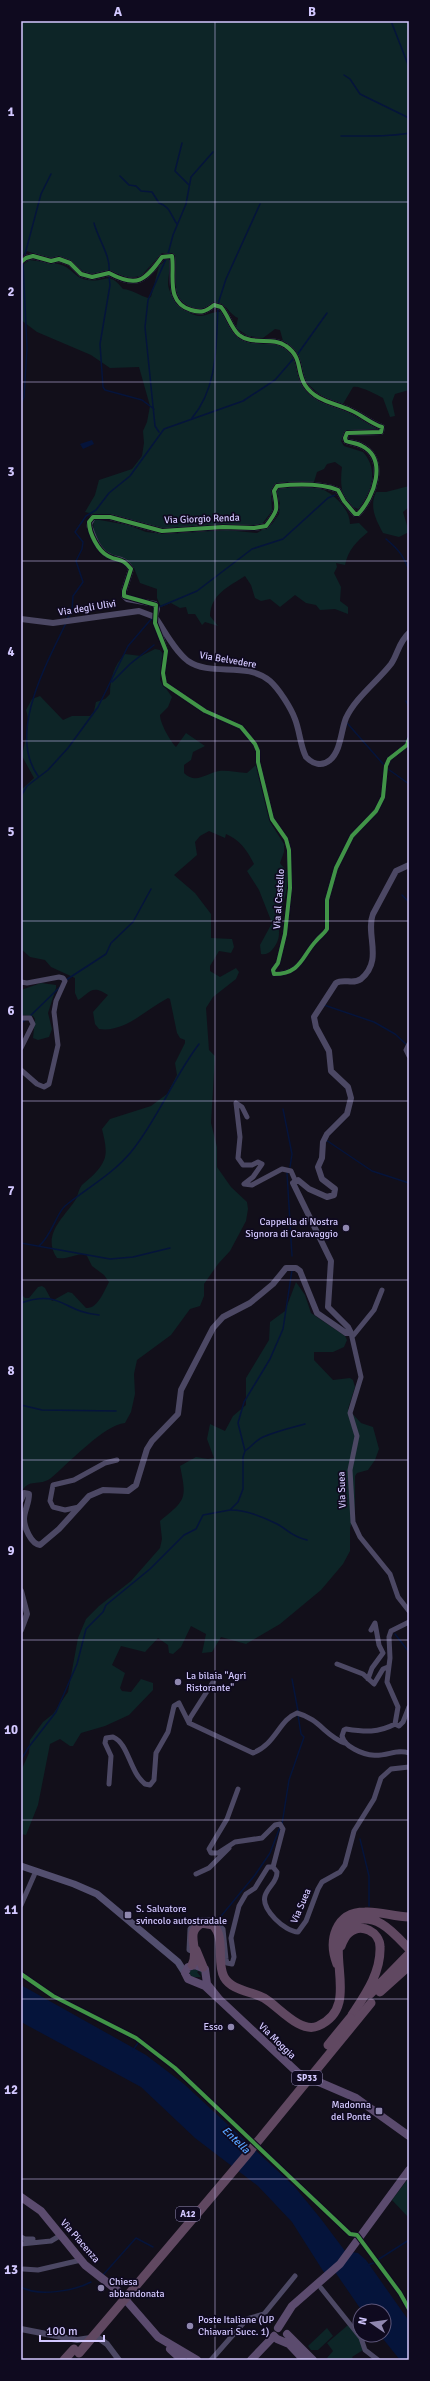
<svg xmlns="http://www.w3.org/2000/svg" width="430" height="2381" font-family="Signika,sans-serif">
<rect width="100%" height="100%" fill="#120f1a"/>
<path fill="#0d2527" d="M21 21H409V390L395 394 392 402 395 416 390 417 383 398C377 395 359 385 353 387L343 404 323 397 311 387 305 380 294 350 283 341 280 330 275 329 263 338 248 336 236 328 238 318C231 315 228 308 222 304 215 300 210 307 204 309 193 312 178 301 175 291 173 278 177 264 173 253H162L141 276 128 278 113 272 90 274 81 272 70 262 48 259 27 251 25 252 21 259Z
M168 258 171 262C170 269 168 277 168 284 169 298 186 315 200 316 208 316 213 311 222 312 231 331 239 343 262 344 271 344 278 343 286 349 299 359 294 377 305 389 316 402 330 404 345 411 356 416 366 423 377 429L347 431 341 441 344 446 363 452C379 470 372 492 358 509 340 503 340 482 342 467L335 462 327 464 324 469 317 472 314 482 278 483 271 491 272 511 262 524 254 526 163 530 85 512 95 495 99 480 132 469 142 456 144 443 143 431 147 422 150 406 139 367 110 368 91 355 37 332 21 320V266L30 260C41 262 57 262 66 267 74 272 78 279 87 280 106 283 108 270 123 289 133 290 138 295 148 298L151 297 159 266Z
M409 486V507L403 512 409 532 399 537 383 533C376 520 369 507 376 492H386Z
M282 487C294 488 313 485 324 490 336 496 350 510 350 524L359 523 368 532C357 541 348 550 345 565L336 563 337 567 334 573 341 587 340 601 348 607V614L335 609 320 610 316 605 306 603 295 595 280 607 270 599 261 601 255 598 251 585 245 576C228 587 211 594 210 616L218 626 205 622 202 625 195 614H188L186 607 180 608 171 603 161 607 157 598V589L140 583 134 568 103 550 93 530 94 519 128 525 146 532 165 534 227 530 257 533 272 524 279 514 280 504 277 491Z
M155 649 160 650 164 655 160 680 172 697 168 707 160 715C160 723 170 741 176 747L186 733 205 746 193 752 191 760 184 765V773C196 785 206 773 219 771 228 770 238 773 247 773L257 764 270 822 284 844V852L280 863C282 867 286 868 287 872 290 887 283 901 280 915 276 929 284 936 272 950 269 953 266 955 261 954L260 945 272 923 259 890 247 871 254 864C247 850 240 840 226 834L225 838 209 831 200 836 195 842 197 855 174 875 195 893 211 914V938L232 939 234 947 231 953 219 951 210 966V971L220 977 236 968 239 972 236 979 213 997 206 1008 209 1050 215 1056 211 1123 217 1147V1167L231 1187 247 1202 248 1209 246 1221 230 1251 218 1264 204 1284V1296L200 1306 190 1309 171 1335 137 1360 134 1374 135 1394 131 1412 125 1423C104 1425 69 1463 51 1478 40 1487 28 1477 21 1493V1294L25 1298H29L38 1287 42 1286 45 1288 52 1301 68 1292 72 1293 86 1308C98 1309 104 1291 109 1282L104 1275 92 1266 86 1254C76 1253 67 1260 57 1258 42 1236 62 1219 74 1202 78 1197 78 1190 82 1185 90 1178 100 1170 104 1160 108 1151 104 1138 102 1129L110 1119 151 1106 167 1094 177 1075 175 1063 185 1043V1040L180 1038 177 1033 170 999 168 998C146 1009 125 1033 99 1029L95 1024 93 1012 108 995C91 983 89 994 78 1000L75 993V978L51 967 45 960 30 957 21 949V790L34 778 22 756C25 740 31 725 26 710L32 699 40 696 63 720 72 716H90L94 711 96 702 105 699 110 694C110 679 114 665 125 654L141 656Z
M41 983 56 985V988L48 1013 52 1029 49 1037 38 1040 33 1038 35 1019 33 1016 21 1015V990Z
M296 1282 305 1295 311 1313 345 1336 347 1340 344 1347 333 1352H314V1360L333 1380 350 1378 353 1380 355 1387 348 1409 361 1423 373 1427 379 1449 375 1460 368 1470 357 1473 355 1476V1512L350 1528V1551L343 1564 321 1590 280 1624 246 1644 221 1637 212 1652 202 1653 206 1634 191 1626 181 1647 173 1654 169 1653 168 1645 158 1638 145 1652 121 1646 112 1665 125 1673 120 1688 122 1691 131 1692 141 1679 153 1683V1690L129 1715 105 1726 81 1733 73 1746H70L60 1739 50 1744 38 1805 26 1835 21 1834V1771L29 1753 30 1740 43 1722 53 1714 68 1692 78 1638 86 1619 99 1606 131 1581 160 1548 162 1539 160 1521C186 1500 187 1499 180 1466L196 1457 208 1459 214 1458 207 1439 210 1424 225 1431 233 1416 246 1405V1378L269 1340 270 1322 285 1311Z
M191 1969 201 1970 202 1976 199 1971 197 1972 201 1977H192L189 1973Z
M407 2180 409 2181V2218L392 2200Z
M348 2325 361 2340 363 2350 352 2357 354 2360H329L327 2358 333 2351 327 2343Z
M327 2328 333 2336 318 2350H311L308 2346Z"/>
<path fill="#05143b" d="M92 440 94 444 83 449 80 444Z
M21 1985 146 2055 184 2084 294 2186 321 2219 345 2251 358 2253 366 2260 409 2321V2360H400L380 2335H384V2311H362L333 2269 325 2274 292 2222 258 2186 195 2138 141 2087 21 2022Z"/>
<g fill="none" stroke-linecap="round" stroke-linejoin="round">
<path stroke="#05143b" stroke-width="1.5" d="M391 21 409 67
M344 75 350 79 360 94 409 118
M341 136C359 136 392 137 409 133
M182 143 175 171 189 185
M120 176 129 185 136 186 141 191 152 192 159 203C170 206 171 216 177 224
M94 223C98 239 111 256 109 272
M168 254 173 235 186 204 191 177 213 152
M24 258 41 194 51 174
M109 276 110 285 100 344 103 387 105 390 142 400 154 409
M218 304 226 279 260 204
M297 355 327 313
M21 404 24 397 27 348 23 263
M192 418C218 387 216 345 218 308
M159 432 155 426 145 327 148 300 166 259
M386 539C398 549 403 555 409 570
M159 607 197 591 252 549 283 539 328 498 335 495
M67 619 72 611 73 596 83 582 76 561 82 549 83 542 75 532 86 516 96 510 109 493 130 476 164 429 243 401 275 380 294 358
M112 682 130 664 154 645
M406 701 409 707
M347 723 384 765
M388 769 409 784
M38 776C7 733 47 663 66 623
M21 796 27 786 48 770 68 748 98 707 128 646 153 617
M402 895 409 902
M66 980 106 954 111 943 133 922 151 889
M324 1005 374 1022 395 1034 407 1045
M29 1017 61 986
M21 1023 25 1020
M21 1101H22
M283 1109 292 1154 290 1167
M326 1140 372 1171 409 1183
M287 1173 292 1256
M21 1243 110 1259 133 1257 170 1248
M39 1246C52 1235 56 1214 65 1206 87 1188 113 1174 131 1152 158 1119 173 1078 199 1044
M21 1303C61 1289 63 1312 99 1315
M21 1405 42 1410 116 1411
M245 1451C251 1447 256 1440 263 1437 277 1431 290 1428 305 1424
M231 1510C245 1510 261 1516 275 1523 288 1529 290 1536 307 1540
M395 1634 409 1652
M292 1679 298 1711
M21 1760 28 1748 56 1712 77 1664 86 1629 103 1612 106 1605 150 1569 184 1535 196 1529 203 1515 230 1510 238 1502 243 1489V1457L245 1451 238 1423 244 1402 270 1359 283 1329 292 1270
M282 1824 289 1780 304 1737 301 1734 298 1715
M360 1839 369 1876V1906
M217 1921 255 1875 270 1853 280 1827
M133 2050 138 2043
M379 2259 409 2240
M368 2265 376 2262
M103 2275 136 2238 153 2247
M21 2287C38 2297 74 2291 91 2282"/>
<path stroke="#4c4864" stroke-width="5" d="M155 617 166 651 163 673 165 684 205 711 241 727 255 744 258 751V762L272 819 286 839 289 850 290 888 285 934 278 963 273 970 274 974C301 974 302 956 316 941 320 936 324 934 327 929V900L336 868 352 836 376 811 383 797 386 766 389 759 407 745 409 739
M21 982 27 983 59 977 63 978 65 981 56 1001 54 1012 58 1045 49 1084 44 1087 37 1084 21 1070
M21 1018H30L33 1024 21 1048
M409 1044 406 1050 409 1056
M247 1117 242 1107 236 1103 240 1137 238 1158 243 1165H252L258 1162 262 1164 253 1177 244 1184 252 1185 282 1169 291 1171 295 1180
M351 1333 361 1377 350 1413 357 1436 350 1470 353 1522 360 1537 390 1574 398 1597 409 1611
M352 1337 374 1310 382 1290
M79 1507 65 1510 53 1507 50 1501 53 1485 74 1480 105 1463 117 1460
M409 1622 391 1631 389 1637 390 1658 387 1682 398 1707 395 1724C378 1733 365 1732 346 1729L344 1730 342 1736C344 1743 348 1746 354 1749 381 1764 392 1747 409 1753
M337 1664 363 1674 374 1684 383 1669 388 1667
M368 1679 372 1668 383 1653 379 1645 375 1623 371 1630
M189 1723 190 1718 213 1682
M395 1724 399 1726 403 1722 409 1707
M109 1784 111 1756 105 1743 106 1738 113 1737C129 1744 129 1771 145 1784L150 1785 154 1780 156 1753 168 1732 174 1706 179 1703 189 1723 253 1753C276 1744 279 1720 297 1713 320 1719 326 1737 345 1743
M238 1789 227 1819 209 1849 211 1853H218L235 1842 262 1838 275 1825 280 1824 283 1829 273 1867
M273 1867 277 1872C277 1883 268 1886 265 1896 261 1909 285 1932 298 1932L306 1921 318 1889 322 1882 340 1872 345 1865 354 1831 374 1799 381 1778 391 1769 409 1767
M196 1874 209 1868 229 1848
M21 1905 36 1871
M195 1953 189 1950 190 1929 198 1920H213L223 1929 226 1959 227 1963 232 1964 234 1957 231 1938 239 1906 246 1894 255 1888 268 1867H273
M21 2237 25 2239H33
M21 2244 51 2241 61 2235
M23 2269 38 2270 81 2260
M321 2288 361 2338 365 2350 378 2360
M211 2360 247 2319 264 2314 295 2276"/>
<path stroke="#4c4864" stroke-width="6" d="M21 262 26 258 33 256 51 261 59 259 70 263 81 274 92 277 109 273C137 288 145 281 162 257L172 256C175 275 165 302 191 310 201 313 205 312 214 305L221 307C228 315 231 328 239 335 253 346 273 336 286 346 303 358 296 370 305 385 315 401 335 403 350 410 362 415 370 423 382 427L381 432 347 433 345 438 346 441C351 443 357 443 362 446 388 459 374 498 358 514H355L344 501 338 490C320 483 296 484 277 486L274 491C278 510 278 510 266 526L254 528 223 527 162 531 110 517H93L89 525C93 536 97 549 107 555 118 562 121 555 131 569L124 591V596L127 599 155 604 157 609 155 617
M155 617C165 631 174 650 188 661 211 677 247 661 270 681 279 689 291 708 295 719 300 732 300 745 306 757 313 764 322 767 330 760 341 751 341 730 346 718 356 697 377 682 391 664 398 654 398 643 409 633
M21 619 53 623 139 611 155 617
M21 1500 24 1493 29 1494C29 1504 24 1511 24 1519 24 1527 31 1544 40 1545L59 1529 89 1496 103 1490 128 1491 136 1485 147 1449 152 1441 178 1414 181 1390 213 1328 223 1317 250 1303 261 1294 273 1284 286 1268H296L300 1271 317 1313 346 1333H351L348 1327 328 1307 331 1261 293 1183 298 1180 309 1189 327 1197 334 1195 335 1189 322 1179 318 1167 322 1158 323 1142 327 1134 347 1114 351 1098 348 1087 331 1071 329 1051 316 1027 314 1017 336 983C344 978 353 985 361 979 384 960 365 934 373 914L396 871 409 865
M21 1591 27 1614 21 1630
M21 2329 77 2340 97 2337 107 2344 119 2360"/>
<path stroke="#534f6f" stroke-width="7" d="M21 1866 74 1884 97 1894 178 1962 185 1973"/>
<path stroke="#5b4b6e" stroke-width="8" d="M219 1999 207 1984 205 1969 195 1965 188 1967 185 1973 188 1979 205 1986 298 2073 356 2098 409 2136
M21 2197 41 2211 85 2265 118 2291 158 2337 197 2360
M278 2328 292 2306 340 2264 409 2170
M287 2334 313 2360
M274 2336 277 2339 289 2344 304 2360
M170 2349 182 2360
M251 2360 274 2336"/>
<path stroke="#604861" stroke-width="9" d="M341 1946C343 1941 345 1936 349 1933 361 1922 380 1932 380 1947 381 1973 365 1995 352 2015
M196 1950 203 1967
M337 1964C328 1941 335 1912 365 1912 380 1911 394 1917 409 1917
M192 1965C201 1950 183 1933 202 1923L213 1925C226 1938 216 1962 224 1977 232 1991 251 1991 264 1998 278 2006 300 2034 318 2026 355 2010 334 1969 339 1939 339 1932 345 1925 351 1922 376 1911 393 1932 409 1949
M380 1992 409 1966
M370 1994 409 1954
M64 2360 74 2349"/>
<path stroke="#604861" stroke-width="9" d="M328 2045 350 2018
M79 2353 245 2157 371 2003"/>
<defs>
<path id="cycleway" d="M21 262 26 258 33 256 51 261 59 259 70 263 81 274 92 277 109 273C137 288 145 281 162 257L172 256C175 275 165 302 191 310 201 313 205 312 214 305L221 307C228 315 231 328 239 335 253 346 273 336 286 346 303 358 296 370 305 385 315 401 335 403 350 410 362 415 370 423 382 427L381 432 347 433 345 438 346 441C351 443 357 443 362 446 388 459 374 498 358 514H355L344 501 338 490C320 483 296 484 277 486L274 491C278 510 278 510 266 526L254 528 223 527 162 531 110 517H93L89 522C89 533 98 551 108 556 119 562 122 557 131 569L124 591V596L156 605 155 623 166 651 163 673 165 684 205 711 241 727 255 744 258 751V762L272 819 286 839 289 850 290 888 285 934 278 963 273 970 274 974C301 974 302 956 316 941 320 936 324 934 327 929V900L336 868 352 836 376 811 383 797 386 766 389 759 407 745 409 739
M21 1974 53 1996 136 2038 175 2068 350 2234 357 2235 400 2293 409 2309"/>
</defs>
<use href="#cycleway" stroke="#0f0a1f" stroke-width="6"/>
<use href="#cycleway" stroke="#419447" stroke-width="4"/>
</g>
<path fill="none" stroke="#d3c8ff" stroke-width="1" stroke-opacity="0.55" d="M215 21V2360M21 202H409M21 382H409M21 561H409M21 741H409M21 921H409M21 1101H409M21 1280H409M21 1460H409M21 1640H409M21 1820H409M21 1999H409M21 2179H409"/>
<g fill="#8f87af" stroke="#0f0a1f" stroke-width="1.5">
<circle cx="346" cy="1228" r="4"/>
<circle cx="178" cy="1682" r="4"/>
<rect x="124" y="1911" width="8" height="8" rx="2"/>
<circle cx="231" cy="2027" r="4"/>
<rect x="375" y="2107" width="8" height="8" rx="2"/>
<circle cx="101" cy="2288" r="4"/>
<circle cx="190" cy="2326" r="4"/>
</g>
<g text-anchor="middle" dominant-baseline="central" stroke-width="3.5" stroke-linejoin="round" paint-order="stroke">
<g fill="#0f0a1f" stroke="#988fbc" stroke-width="1">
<rect x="292" y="2071" width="30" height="14" rx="3"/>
<rect x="176" y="2207" width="24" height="14" rx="3"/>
</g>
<g font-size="9" font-weight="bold" fill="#d3c8ff">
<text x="307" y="2078">SP33</text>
<text x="188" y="2214">A12</text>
</g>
<g font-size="10" fill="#d3c8ff" stroke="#0f0a1f">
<text transform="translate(202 519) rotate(-2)">Via Giorgio Renda</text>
<text transform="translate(87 608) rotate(-9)">Via degli Ulivi</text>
<text transform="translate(228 660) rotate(10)">Via Belvedere</text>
<text transform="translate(279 899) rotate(-86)">Via al Castello</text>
<text transform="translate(342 1490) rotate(-92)">Via Suea</text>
<text transform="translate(301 1906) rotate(-67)">Via Suea</text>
<text transform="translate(277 2041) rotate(44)">Via Moggia</text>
<text transform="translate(80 2241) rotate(49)">Via Piacenza</text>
</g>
<g font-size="10" fill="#d3c8ff" stroke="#0f0a1f" text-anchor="start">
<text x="338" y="1222" text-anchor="end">Cappella di Nostra<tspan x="338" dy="12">Signora di Caravaggio</tspan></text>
<text x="186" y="1676">La bilaia "Agri<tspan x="186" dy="12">Ristorante"</tspan></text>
<text x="136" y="1909">S. Salvatore<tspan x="136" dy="12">svincolo autostradale</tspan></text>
<text x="223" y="2027" text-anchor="end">Esso</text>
<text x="371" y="2105" text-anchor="end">Madonna<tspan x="371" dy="12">del Ponte</tspan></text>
<text x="109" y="2282">Chiesa<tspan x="109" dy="12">abbandonata</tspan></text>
<text x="198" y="2320">Poste Italiane (UP<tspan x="198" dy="12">Chiavari Succ. 1)</tspan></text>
</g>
<g font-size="11" font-style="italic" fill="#56a2ff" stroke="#0f0a1f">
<text transform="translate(236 2140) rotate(44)">Entella</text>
</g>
</g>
<rect width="430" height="2381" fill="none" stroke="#0f0a1f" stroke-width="44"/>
<g transform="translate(372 2323) rotate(283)"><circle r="19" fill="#0f0a1f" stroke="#5d5679"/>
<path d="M0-3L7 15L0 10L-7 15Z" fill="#8f87af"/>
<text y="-6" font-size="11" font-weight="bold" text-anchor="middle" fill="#d3c8ff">N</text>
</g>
<path d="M40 2335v6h64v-6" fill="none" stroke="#d3c8ff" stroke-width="2"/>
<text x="46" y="2335" font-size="12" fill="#d3c8ff" stroke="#0f0a1f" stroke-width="3" paint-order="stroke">100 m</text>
<rect x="22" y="22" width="386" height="2337" fill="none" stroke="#d3c8ff" stroke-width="1.5"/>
<g font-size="13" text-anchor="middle" font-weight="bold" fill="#d3c8ff">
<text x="118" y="16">A</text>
<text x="312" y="16">B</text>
<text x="11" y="116">1</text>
<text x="11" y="296">2</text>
<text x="11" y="476">3</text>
<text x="11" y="656">4</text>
<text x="11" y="836">5</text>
<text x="11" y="1015">6</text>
<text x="11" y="1195">7</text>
<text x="11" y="1375">8</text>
<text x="11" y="1555">9</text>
<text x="11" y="1734">10</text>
<text x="11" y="1914">11</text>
<text x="11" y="2094">12</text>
<text x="11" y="2274">13</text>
</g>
</svg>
